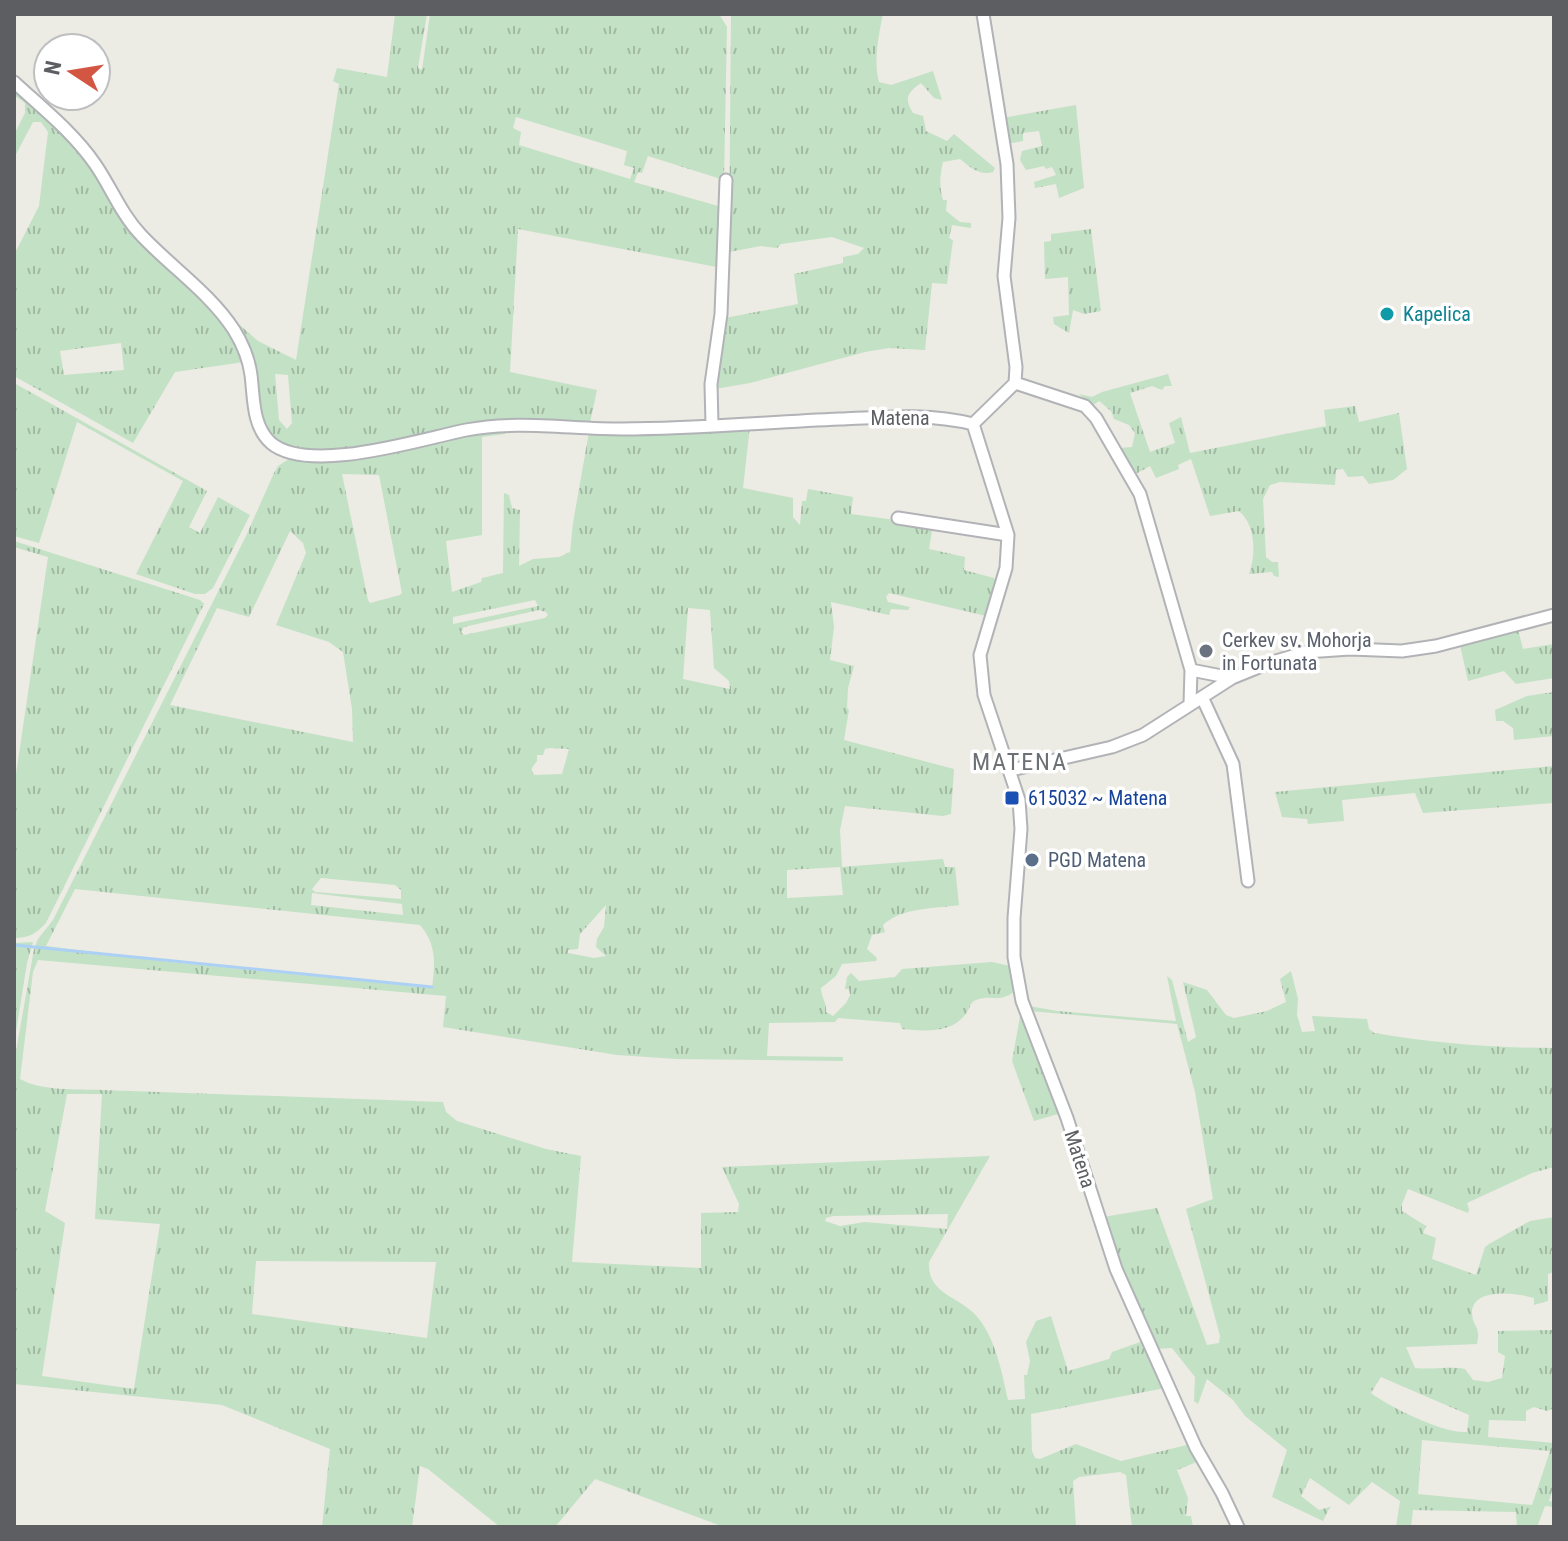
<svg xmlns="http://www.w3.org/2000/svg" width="1568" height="1541" font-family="'Roboto Condensed',sans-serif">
<defs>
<pattern id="grass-tufts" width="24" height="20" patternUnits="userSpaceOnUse" patternTransform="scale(2)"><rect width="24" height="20" fill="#c3e1c5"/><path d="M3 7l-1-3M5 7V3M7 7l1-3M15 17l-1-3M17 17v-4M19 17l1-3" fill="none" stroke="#a2baa3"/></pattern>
</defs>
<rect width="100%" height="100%" fill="#ecebe4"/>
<path fill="url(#grass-tufts)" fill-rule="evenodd" d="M395 14H427L418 68 422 70 430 14H719L727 27 724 180 648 156 642 173 638 172 634 182 725 208 722 268 518 229 510 372 597 390 590 423C559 419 525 417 493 422 440 429 303 482 266 428 252 409 258 384 254 363 251 347 241 333 233 319L258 341 296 360 339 84 333 81 337 68 387 77ZM516 117 627 151 624 165 634 168 630 179 519 145 521 132 513 128ZM275 374 288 375 292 423 287 429 279 420Z
M731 14H883C879 34 873 61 879 82L891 85 933 71 942 100 934 98 921 83C907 93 904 98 913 113L923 116 926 131 947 141 954 134 995 168 993 172C979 176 970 167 960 159L943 162C940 174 939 187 943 200H947L946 211 960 222 971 223V228L952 225 949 238 953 240 947 284 932 283 925 350 889 348 865 352 750 383 715 389 725 318 798 304 794 274 843 263V257L858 254 864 248 832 237 781 244 777 248 761 246 729 252Z
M14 88 67 136 178 274 220 319 234 339 244 362 175 372 133 443 14 376V255L39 206 48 132 41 122H33L14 158V135L25 113V103L14 95ZM121 343 124 370 64 375 60 351Z
M1076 105 1084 188 1059 198 1056 184 1035 188 1034 182 1056 175 1052 167 1046 169 1044 166 1026 170 1020 160 1022 151 1042 146 1039 131 1023 133V141L1006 144 1002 118Z
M1091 229 1101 311 1084 314 1073 310 1069 333 1054 324 1053 317 1069 315 1068 277 1045 279 1044 242 1051 241V234Z
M1168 374 1172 386H1165L1162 390 1152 386 1130 393 1150 452 1175 443 1169 423 1181 417 1190 453 1326 426 1324 410 1355 406 1359 422 1399 413 1407 469 1393 480 1369 484 1363 476 1348 477 1343 469 1336 470 1335 485 1280 482 1270 485 1263 499 1266 557 1272 562H1278L1279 577 1274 576 1272 572 1249 574C1256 555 1256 525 1239 511L1210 516 1191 459 1178 465 1179 469 1156 478 1150 466 1134 475 1119 448 1132 447 1135 433 1129 425 1114 419 1111 411 1099 401 1092 406 1079 394 1092 397 1102 392Z
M14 383 207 491 189 527 200 533 218 497 250 515 213 588 205 594H195L136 574 183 481 77 422 39 543 14 536Z
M750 426 743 488 793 498V517L800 525 802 501H806L808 489 853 497 851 514 933 525 929 549 965 557 964 570 994 578 996 582 986 616 889 593 886 597 888 602 910 607 908 610 891 609 889 615 831 602 834 627 830 660 854 666 848 688 847 708 849 710 844 740 954 769 951 814 943 816 845 806 840 830 842 867 943 859 945 867H955L959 905C934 909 902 907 883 925L885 932 872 935 867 949 877 958 876 961 842 964 836 976 821 988C821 997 827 1003 826 1012L833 1016 846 1003 850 995 849 989H845L847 977 851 973 859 981 895 977 902 969 992 962 1010 966 1014 992C997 1003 994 995 979 999 970 1001 971 1006 967 1012 953 1034 925 1031 902 1029L900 1023 838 1018 835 1022 769 1023 767 1056 843 1057V1061L677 1059 617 1055 443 1027 446 996 38 960 33 972 20 1079C41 1091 77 1089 102 1090L443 1102 446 1112 457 1121 546 1149 581 1156 572 1262 701 1268V1213L738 1212 739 1204 722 1167 990 1156 929 1262C927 1296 962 1296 979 1319 996 1341 1002 1373 1008 1400L1025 1399 1024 1375H1027L1030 1361 1026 1342 1036 1321 1051 1316 1068 1371 1109 1359 1112 1352 1143 1341 1165 1388 1031 1414 1032 1451 1035 1458 1040 1459 1076 1444 1121 1461 1191 1444 1199 1461 1177 1470 1188 1498 1186 1516H1191L1193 1527H1132L1126 1475 1120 1472 1079 1477 1073 1481 1076 1527H724L595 1479 555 1527H500L428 1469 420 1466 412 1527H322L330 1449 222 1405 14 1384V1063L34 949 38 939 53 920 246 536 274 473 278 466 292 457 506 429 505 434 482 437V535L446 541 452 592 481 582 482 578 503 573 504 493 509 495 512 508 520 510 519 566 533 559 559 557 570 552 573 523 589 432ZM342 474 379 475 402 593 400 595 370 603 368 600ZM290 531 303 543 306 553 276 625 329 642 343 652 352 709 353 742 170 705 217 608 249 617ZM535 600 538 606 453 624V617ZM688 608 710 610 714 668 729 681 730 689 683 679ZM539 610 546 612 548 615 545 618 464 635 461 632 464 627ZM550 748 569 749 562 774 534 775 531 769 537 761V755H543L545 749ZM840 867 843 895 787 898V870ZM321 878 395 885 401 890V899L315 892 312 889ZM75 889 420 925C437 945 435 963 432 988L170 962 46 946ZM312 893 402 904 403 915 311 905ZM606 905 604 927 597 939 596 947 606 956 594 958 568 953V950L578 949 580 934ZM67 1094H102L95 1219 160 1224 134 1389 42 1376 65 1223 45 1211ZM948 1214 947 1229 865 1222 840 1226 825 1221 826 1218 833 1216ZM256 1261 436 1262 427 1338 252 1314Z
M14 541 200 600 204 604 46 923C36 934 28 938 14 938V788L48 557 14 547Z
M1518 629 1523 649 1554 644V678L1516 684 1504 671 1468 681 1460 645Z
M1554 692V736L1514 740 1513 728 1503 721H1496L1495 710 1527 696Z
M1554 766V803L1423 813 1415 793 1342 800 1344 821 1308 824 1307 819 1282 817 1275 792Z
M33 942 27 963 14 1044V943Z
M1291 971 1298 999 1297 1015 1302 1032 1315 1031 1312 1016 1367 1019 1369 1029 1374 1033C1434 1043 1493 1048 1554 1048V1167L1532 1173 1467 1203 1469 1209 1468 1213 1408 1189 1402 1204V1211L1426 1226 1423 1233 1436 1238 1432 1259 1476 1275 1485 1247 1489 1244 1530 1221 1554 1217V1244L1551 1253 1554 1254V1272L1548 1274V1301L1534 1305V1298C1517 1293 1472 1287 1472 1313 1473 1329 1481 1324 1477 1344L1406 1347 1415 1368C1432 1370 1449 1366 1465 1369L1473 1380 1488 1382 1502 1378 1505 1356 1498 1352V1331L1554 1330V1408L1547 1411 1534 1407 1526 1411V1421L1489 1420 1488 1437 1554 1443V1484L1549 1501 1554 1502V1507L1545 1506 1537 1527H1517L1516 1512 1413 1510 1411 1527H1396L1400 1501 1372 1482 1349 1505 1310 1478 1301 1496 1319 1510 1330 1507 1323 1521 1272 1497 1287 1450 1245 1416 1233 1400 1207 1379 1198 1404 1194 1401 1195 1377 1172 1348 1157 1349 1122 1270 1103 1217 1157 1208 1207 1345 1219 1343 1220 1336 1186 1209 1213 1199 1195 1092 1177 1024 1030 1011 1029 1006 1057 1011 1176 1021 1167 976 1172 980 1188 1042 1196 1037 1183 982 1207 990 1226 1015 1234 1018 1267 1011 1286 1002 1280 979ZM1381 1377 1469 1415 1467 1432C1444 1434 1389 1407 1371 1393ZM1422 1440 1550 1451 1532 1505 1418 1494Z
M1021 1011 1059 1111 1058 1114 1034 1121 1012 1061Z"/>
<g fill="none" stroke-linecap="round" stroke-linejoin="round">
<path stroke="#acd1f4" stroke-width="3" d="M14 945 432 987"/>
<defs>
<path id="minor" d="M14 82C42 108 73 132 95 164 111 187 121 214 141 235 171 267 210 293 234 330 242 343 249 359 251 375 254 398 252 426 271 443 309 475 421 439 466 430 519 420 569 429 622 429 695 429 768 422 840 419 885 417 929 413 973 424
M1015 383 1085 406 1096 418 1140 494 1191 670 1190 704
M973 424 1008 535 1006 568 980 655 984 695 1019 800 1021 829 1014 918V957L1022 1001 1067 1118 1116 1269 1196 1448 1222 1493 1238 1527
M973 424 1015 383 1016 367 1004 276 1009 218 1007 164 983 14
M712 425 711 384 721 314 726 180
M898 518 1008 535
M1191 670 1232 678
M1202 697 1233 764 1248 881
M1011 770 1112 747 1143 735 1232 678 1269 663 1306 652 1350 649 1402 651 1436 646 1554 615"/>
</defs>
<use href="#minor" stroke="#b1b3b7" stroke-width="15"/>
<use href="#minor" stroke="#fff" stroke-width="11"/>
</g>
<circle fill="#0f9aa8" stroke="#fff" stroke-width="3" cx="1387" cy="314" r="8"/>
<circle fill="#6b7280" stroke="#fff" stroke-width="3" cx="1206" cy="651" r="8"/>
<rect fill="#1a4fb4" stroke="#fff" stroke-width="3" x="1004" y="790" width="16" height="16" rx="4"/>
<circle fill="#5c6f8a" stroke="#fff" stroke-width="3" cx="1032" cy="860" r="8"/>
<g text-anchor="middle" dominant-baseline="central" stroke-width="7" stroke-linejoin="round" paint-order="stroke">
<g font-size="20" fill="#0d838f" stroke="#fff" text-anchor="start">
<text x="1403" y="314">Kapelica</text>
</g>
<g font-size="20" fill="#5c5e62" stroke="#fff">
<text x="900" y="418">Matena</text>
<text transform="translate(1080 1159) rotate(72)">Matena</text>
</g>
<g font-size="20" fill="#5b616d" stroke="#fff" text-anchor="start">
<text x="1222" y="640">Cerkev sv. Mohorja<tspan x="1222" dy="23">in Fortunata</tspan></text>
</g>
<g font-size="20" fill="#164399" stroke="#fff" text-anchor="start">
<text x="1028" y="798">615032 ~ Matena</text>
</g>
<g font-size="20" fill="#4e5e75" stroke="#fff" text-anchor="start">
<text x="1048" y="860">PGD Matena</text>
</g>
<g font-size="24" letter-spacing="2" fill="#6d7074" stroke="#fff">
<text x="1020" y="762">MATENA</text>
</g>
</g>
<rect width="1568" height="1541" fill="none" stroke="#5c5e62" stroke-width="32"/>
<g transform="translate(72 72) rotate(282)"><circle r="38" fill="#ffffff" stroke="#bebfc0" stroke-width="2"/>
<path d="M0-6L14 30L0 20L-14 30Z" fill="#d35643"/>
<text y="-12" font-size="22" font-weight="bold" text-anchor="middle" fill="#5c5e62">N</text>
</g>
</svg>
